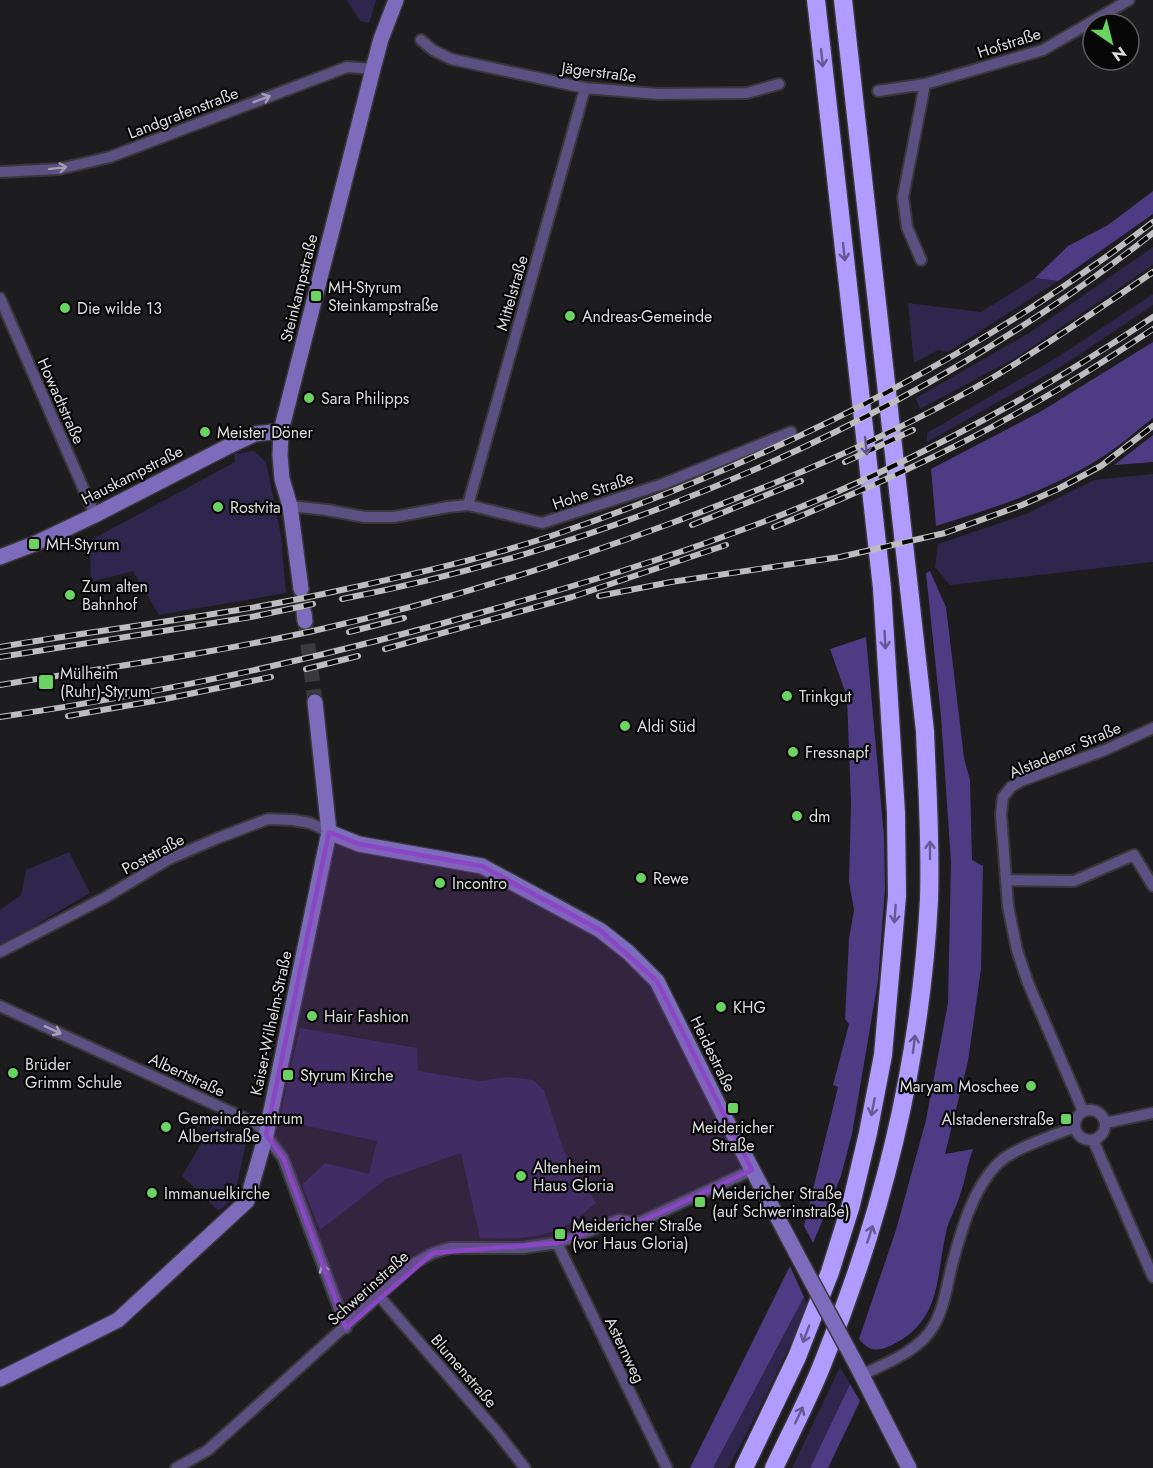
<svg xmlns="http://www.w3.org/2000/svg" width="1153" height="1468" font-family="Jost,sans-serif">
<rect width="100%" height="100%" fill="#1d1c1f"/>
<path fill="#2f264d" d="M347 0H376L369 23 360 21Z
M1153 247V265L1017 357 920 409 916 398 1029 333Z
M1035 278 1058 281 948 352 938 350 914 363 908 303 981 312Z
M1153 294V305L1062 366 927 442V433L1058 357Z
M254 451 266 462 281 536 286 593 159 615 133 571 91 582 90 555 91 540 235 462 234 454Z
M1153 474V562L950 585 935 567 938 544 1026 514 1094 480Z
M69 852 90 893 0 946V910L21 895 26 870Z
M300 1028 417 1048 418 1071 480 1081 509 1077 533 1080 544 1090 564 1151 596 1203C589 1208 583 1214 577 1219 547 1240 515 1239 480 1238L461 1153 386 1179 320 1230 302 1185 325 1163 369 1174 377 1141 279 1120Z
M213 1123 247 1139 234 1198 219 1211 182 1176Z
M804 1297 808 1306C783 1361 757 1416 728 1468H713Z
M840 1367 850 1384 810 1468H792Z"/>
<path fill="#4d3b83" d="M1153 191V214L1058 281 1035 278 1068 246 1108 225Z
M1153 342V418C1136 431 1120 446 1102 457 1051 490 993 508 936 526L931 469 1040 412Z
M1153 435V462L1114 465Z
M930 571 946 607 964 758 970 780 972 860 983 866 981 969 968 1061 945 1154 973 1149C967 1165 965 1182 959 1198 956 1208 950 1218 947 1228 935 1278 943 1321 890 1346 876 1352 869 1351 859 1339L896 1230 926 1120 948 1003 951 862 941 717 926 573Z
M866 637 884 836 885 889 878 981 852 1134 841 1176 813 1243 804 1226 838 1087 833 1085 849 1024 845 1019 849 939 854 910 849 882 851 804 847 697 830 649Z
M790 1266 804 1297 713 1468H690Z
M850 1384 860 1401 828 1468H810Z"/>
<g fill="none" stroke-linecap="round" stroke-linejoin="round">
<path stroke="#3a393c" stroke-width="15" stroke-dasharray="15 8" stroke-linecap="butt" d="M301 589 304 613
M305 621 315 702"/>
<defs>
<path id="street" d="M421 40 433 50 451 59 585 88 658 94 747 93 779 84
M878 91 925 84
M0 172 59 169 110 157 347 67 373 69
M921 260 907 227 903 197 925 84 1043 50 1129 0
M0 298 95 515
M468 505 585 88
M290 506 327 510 365 517H394L448 507 468 505 542 523 663 484 791 432
M1006 880 1074 881 1134 855 1153 886
M0 952 106 897 169 859 218 838 268 819 293 820 310 823 329 832
M0 1006 257 1124 283 1158 346 1328
M1075 1125a15 15 0 1 1 30 0a15 15 0 1 1-30 0Z
M1083 1111 1028 983 1017 950 1008 906 1001 814 1003 797 1011 787 1021 781 1105 750 1153 728
M1105 1123 1153 1113
M1093 1140 1153 1277
M557 1243 667 1468
M379 1296 496 1431 525 1468
M862 1375C886 1363 919 1351 933 1327 944 1309 947 1285 952 1265 961 1231 974 1183 1003 1159 1021 1146 1054 1135 1075 1127
M176 1468 208 1450 415 1263 433 1253 450 1248H523L557 1243 619 1220 638 1223 752 1170"/>
<path id="secondary" d="M0 557 34 544 95 515 227 447 255 434 281 431
M301 589 290 506 282 479 280 455 281 431 373 69 381 39 396 0
M304 613 305 621
M329 832 359 844 482 866 600 930 628 952 657 981 723 1114 801 1262
M856 1364 909 1468
M0 1379 118 1320 247 1201 266 1135 329 832 315 702"/>
<path id="highway" d="M744 1468 797 1357 830 1272 851 1205 868 1133 883 1055 897 896 896 813 882 588 816 0
M774 1468C790 1434 808 1400 822 1365 883 1216 921 1060 929 899 931 843 927 787 925 731L843 0"/>
</defs>
<use href="#street" stroke="#38373a" stroke-width="14"/>
<use href="#secondary" stroke="#38373a" stroke-width="18"/>
<use href="#highway" stroke="#38373a" stroke-width="21"/>
<use href="#street" stroke="#5a5081" stroke-width="10"/>
<use href="#secondary" stroke="#7d6cbb" stroke-width="15"/>
<use href="#highway" stroke="#b09cff" stroke-width="18"/>
<defs>
<path id="rail" d="M845 462 913 430
M692 525 801 481
M774 527C862 491 951 452 1033 404 1074 381 1114 355 1153 329
M599 596 671 582 840 557 945 533 1022 505 1058 489 1101 466 1153 426
M342 599C631 543 921 415 1153 233
M349 632 404 618
M0 647C115 627 232 615 346 589 414 574 485 558 551 536 768 462 971 362 1153 222
M385 649 572 597 726 545
M0 657 251 617 313 604
M306 669 358 656
M0 685C104 668 209 654 313 631 434 604 553 567 669 524 780 483 890 437 992 378 1047 345 1100 308 1153 272
M68 716 165 699 271 677
M0 717C171 692 335 655 501 607 580 584 659 561 736 532 881 480 1025 403 1153 317"/>
</defs>
<use href="#rail" stroke="#bdbcbf" stroke-width="6"/>
<use href="#rail" stroke="#070708" stroke-width="4" stroke-dasharray="11" stroke-linecap="butt"/>
<defs>
<path id="secondary-bridge" d="M801 1262 856 1364"/>
</defs>
<use href="#secondary-bridge" stroke="#38373a" stroke-width="18" stroke-linecap="butt"/>
<use href="#secondary-bridge" stroke="#7d6cbb" stroke-width="15"/>
</g>
<defs><path id="oneway-shaft" d="M-6 0H5M1.5-3L5.5 0L1.5 3" fill="none" stroke-width="1.6" stroke-linecap="round" stroke-linejoin="round" transform="scale(1.5)"/></defs>
<g stroke="#645990">
<use href="#oneway-shaft" transform="translate(822 58) rotate(84)"/>
<use href="#oneway-shaft" transform="translate(844 252) rotate(84)"/>
<use href="#oneway-shaft" transform="translate(866 446) rotate(84)"/>
<use href="#oneway-shaft" transform="translate(885 640) rotate(87)"/>
<use href="#oneway-shaft" transform="translate(930 850) rotate(-90)"/>
<use href="#oneway-shaft" transform="translate(895 914) rotate(94)"/>
<use href="#oneway-shaft" transform="translate(914 1044) rotate(-83)"/>
<use href="#oneway-shaft" transform="translate(873 1107) rotate(101)"/>
<use href="#oneway-shaft" transform="translate(870 1234) rotate(-72)"/>
<use href="#oneway-shaft" transform="translate(806 1334) rotate(111)"/>
<use href="#oneway-shaft" transform="translate(799 1415) rotate(-65)"/>
</g>
<g stroke="#a29db5">
<use href="#oneway-shaft" transform="translate(262 99) rotate(-21)"/>
<use href="#oneway-shaft" transform="translate(58 168) rotate(-7)"/>
<use href="#oneway-shaft" transform="translate(53 1030) rotate(25)"/>
<use href="#oneway-shaft" transform="translate(325 1273) rotate(-111)"/>
</g>
<path fill="#8a46c4" fill-opacity="0.2" stroke="#8a46c4" stroke-width="4.5" stroke-linejoin="round" d="M329 832 359 844 482 866 600 930 657 981 752 1170 638 1223 619 1220 557 1243 433 1253 346 1328 283 1158 266 1135Z"/>
<g fill="#6bd362" stroke="#070708" stroke-width="2">
<rect x="310" y="290" width="12" height="12" rx="3"/>
<circle cx="65" cy="308" r="6"/>
<circle cx="570" cy="316" r="6"/>
<circle cx="309" cy="398" r="6"/>
<circle cx="205" cy="432" r="6"/>
<circle cx="218" cy="507" r="6"/>
<rect x="28" y="538" width="12" height="12" rx="3"/>
<circle cx="70" cy="595" r="6"/>
<rect x="38" y="674" width="16" height="16" rx="3"/>
<circle cx="787" cy="696" r="6"/>
<circle cx="625" cy="726" r="6"/>
<circle cx="793" cy="752" r="6"/>
<circle cx="797" cy="816" r="6"/>
<circle cx="641" cy="878" r="6"/>
<circle cx="440" cy="883" r="6"/>
<circle cx="721" cy="1007" r="6"/>
<circle cx="312" cy="1016" r="6"/>
<circle cx="13" cy="1073" r="6"/>
<rect x="282" y="1069" width="12" height="12" rx="3"/>
<circle cx="1031" cy="1086" r="6"/>
<rect x="727" y="1102" width="12" height="12" rx="3"/>
<rect x="1060" y="1113" width="12" height="12" rx="3"/>
<circle cx="166" cy="1127" r="6"/>
<circle cx="521" cy="1176" r="6"/>
<circle cx="152" cy="1193" r="6"/>
<rect x="694" y="1196" width="12" height="12" rx="3"/>
<rect x="554" y="1228" width="12" height="12" rx="3"/>
</g>
<g text-anchor="middle" dominant-baseline="central" stroke-width="4.5" stroke-linejoin="round" paint-order="stroke">
<g font-size="16" fill="#dddcdf" stroke="#070708">
<text transform="translate(1009 43) rotate(-18)">Hofstraße</text>
<text transform="translate(599 72) rotate(7)">Jägerstraße</text>
<text transform="translate(183 113) rotate(-21)">Landgrafenstraße</text>
<text transform="translate(299 288) rotate(-76)">Steinkampstraße</text>
<text transform="translate(512 293) rotate(-74)">Mittelstraße</text>
<text transform="translate(61 401) rotate(66)">Howadtstraße</text>
<text transform="translate(132 475) rotate(-27)">Hauskampstraße</text>
<text transform="translate(593 491) rotate(-19)">Hohe Straße</text>
<text transform="translate(1065 750) rotate(-23)">Alstadener Straße</text>
<text transform="translate(153 854) rotate(-28)">Poststraße</text>
<text transform="translate(271 1023) rotate(-78)">Kaiser-Wilhelm-Straße</text>
<text transform="translate(713 1054) rotate(64)">Heidestraße</text>
<text transform="translate(187 1075) rotate(25)">Albertstraße</text>
<text transform="translate(368 1288) rotate(-42)">Schwerinstraße</text>
<text transform="translate(625 1350) rotate(64)">Asternweg</text>
<text transform="translate(464 1371) rotate(49)">Blumenstraße</text>
</g>
<g font-size="16" fill="#dddcdf" stroke="#070708" text-anchor="start">
<text x="328" y="287">MH-Styrum<tspan x="328" dy="18">Steinkampstraße</tspan></text>
<text x="77" y="308">Die wilde 13</text>
<text x="582" y="316">Andreas-Gemeinde</text>
<text x="321" y="398">Sara Philipps</text>
<text x="217" y="432">Meister Döner</text>
<text x="230" y="507">Rostvita</text>
<text x="46" y="544">MH-Styrum</text>
<text x="82" y="586">Zum alten<tspan x="82" dy="18">Bahnhof</tspan></text>
<text x="60" y="673">Mülheim<tspan x="60" dy="18">(Ruhr)-Styrum</tspan></text>
<text x="799" y="696">Trinkgut</text>
<text x="637" y="726">Aldi Süd</text>
<text x="805" y="752">Fressnapf</text>
<text x="809" y="816">dm</text>
<text x="653" y="878">Rewe</text>
<text x="452" y="883">Incontro</text>
<text x="733" y="1007">KHG</text>
<text x="324" y="1016">Hair Fashion</text>
<text x="25" y="1064">Brüder<tspan x="25" dy="18">Grimm Schule</tspan></text>
<text x="300" y="1075">Styrum Kirche</text>
<text x="1019" y="1086" text-anchor="end">Maryam Moschee</text>
<text x="178" y="1118">Gemeindezentrum<tspan x="178" dy="18">Albertstraße</tspan></text>
<text x="1054" y="1119" text-anchor="end">Alstadenerstraße</text>
<text x="733" y="1127" text-anchor="middle">Meidericher<tspan x="733" dy="18">Straße</tspan></text>
<text x="533" y="1167">Altenheim<tspan x="533" dy="18">Haus Gloria</tspan></text>
<text x="164" y="1193">Immanuelkirche</text>
<text x="712" y="1193">Meidericher Straße<tspan x="712" dy="18">(auf Schwerinstraße)</tspan></text>
<text x="572" y="1225">Meidericher Straße<tspan x="572" dy="18">(vor Haus Gloria)</tspan></text>
</g>
</g>
<g transform="translate(1111 42) rotate(145)"><circle r="28" fill="#070708" stroke="#5d5c5e" stroke-width="1.5"/>
<path d="M0-4.5L10 22L0 15L-10 22Z" fill="#6bd362"/>
<text y="-9" font-size="16" font-weight="bold" text-anchor="middle" fill="#dddcdf">N</text>
</g>
</svg>
